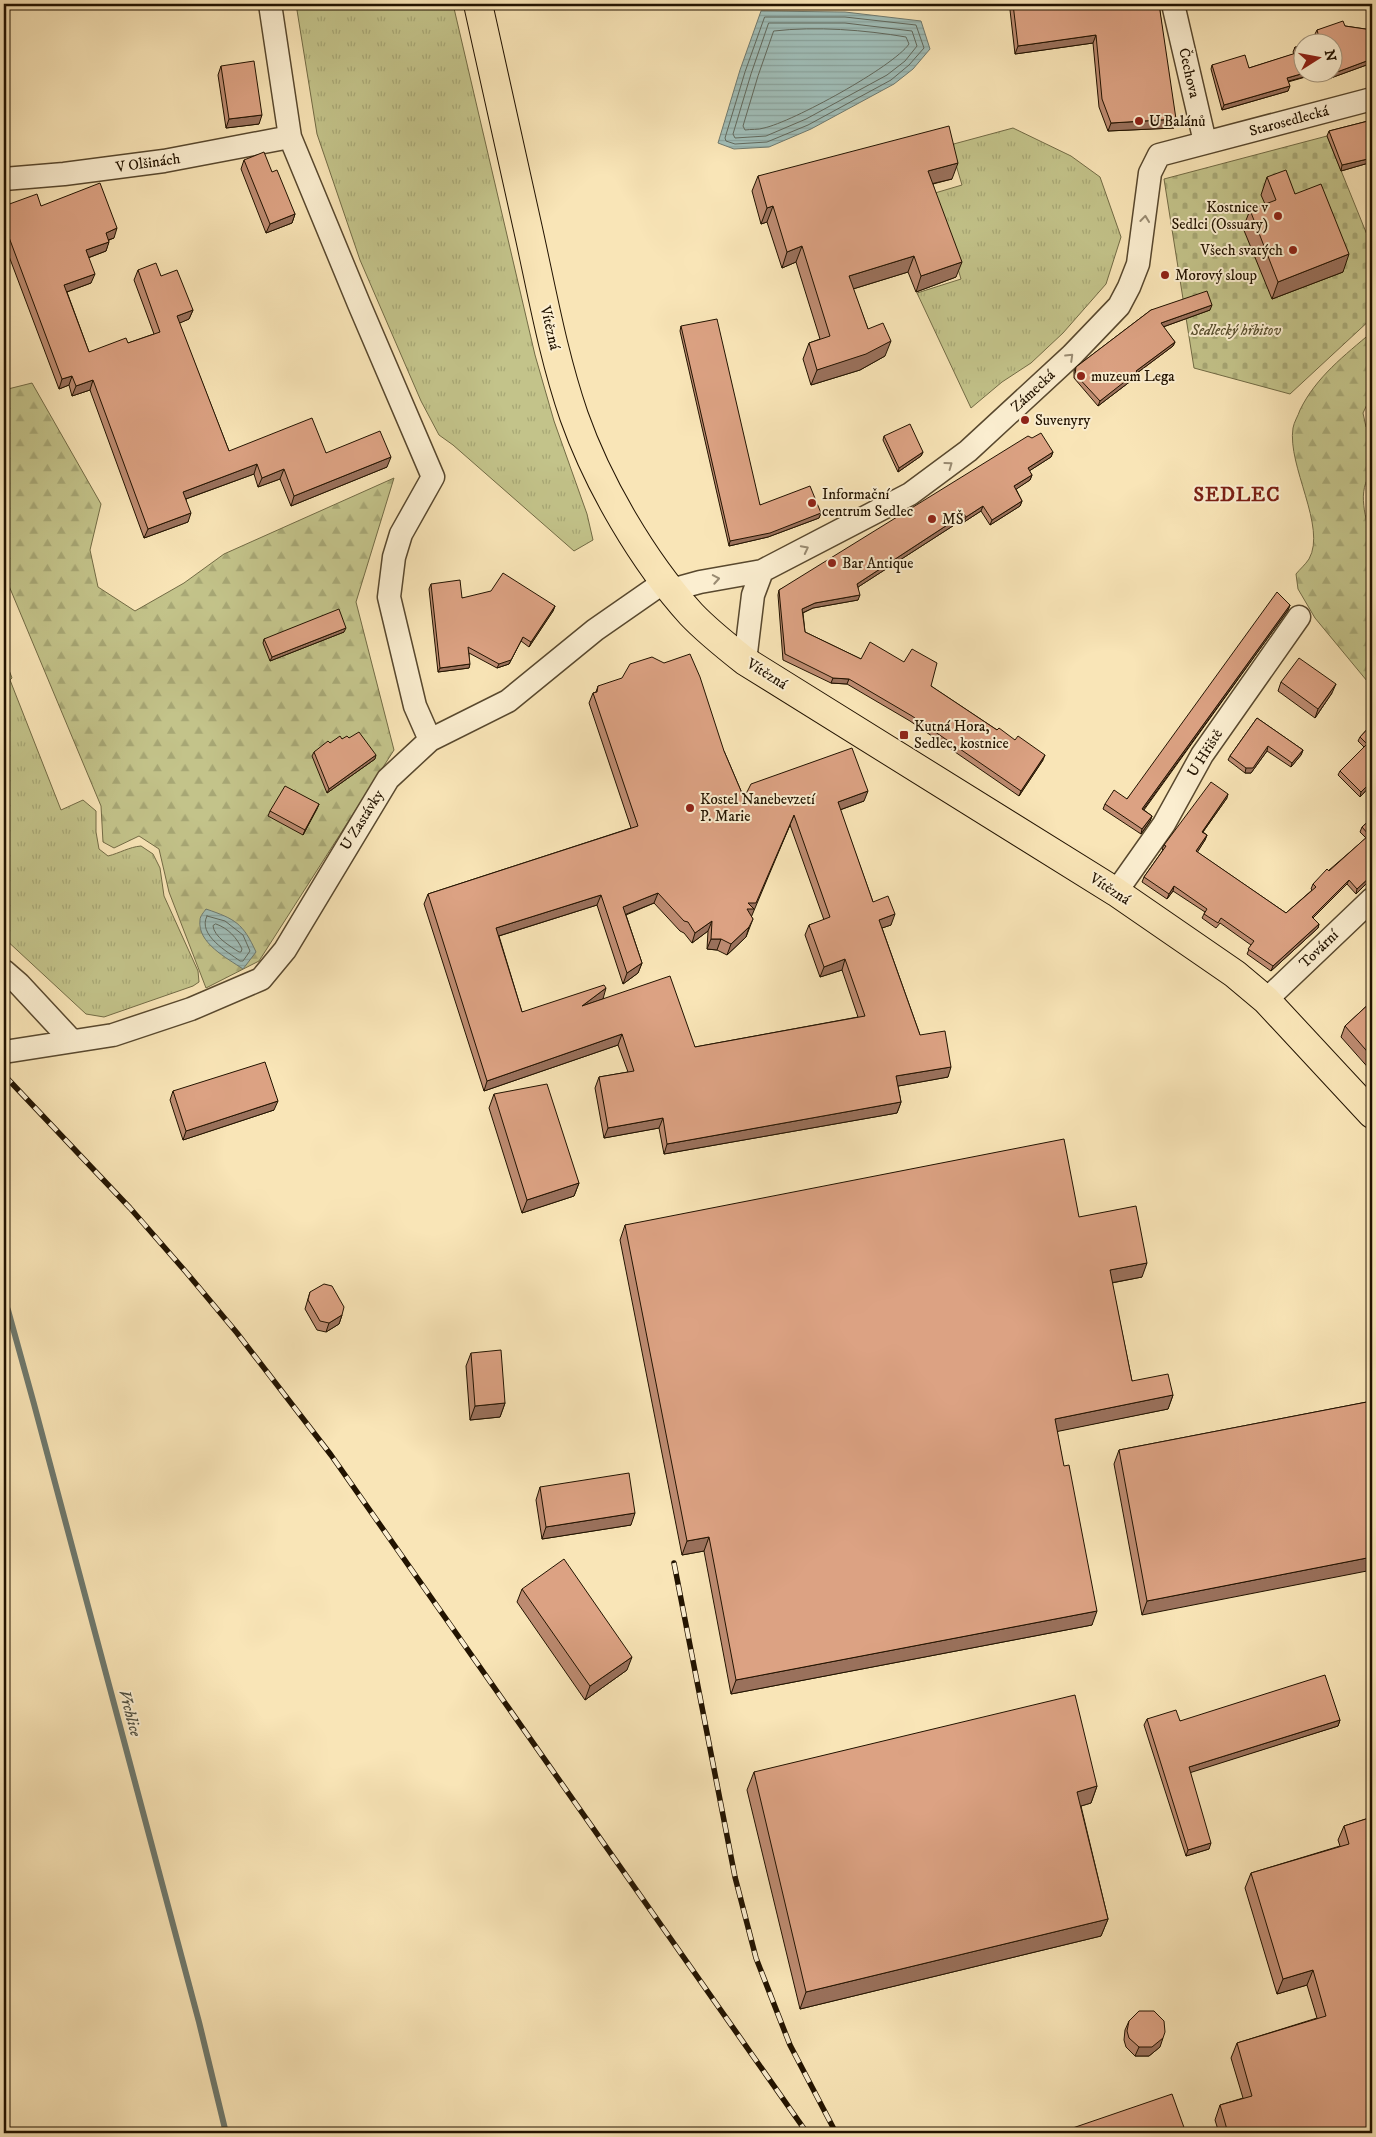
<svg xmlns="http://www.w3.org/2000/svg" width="1376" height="2137" font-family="'IM FELL DW Pica',serif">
<defs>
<pattern id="grass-tufts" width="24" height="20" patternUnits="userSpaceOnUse" patternTransform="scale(1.25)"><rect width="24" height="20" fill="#c3c38a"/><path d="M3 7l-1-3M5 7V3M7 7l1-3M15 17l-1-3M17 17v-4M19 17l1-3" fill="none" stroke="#a7a775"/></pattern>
<pattern id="forest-firs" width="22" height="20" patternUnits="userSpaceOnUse" patternTransform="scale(1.25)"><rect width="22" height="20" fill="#c3c38a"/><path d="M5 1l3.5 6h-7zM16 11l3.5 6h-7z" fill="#a7a775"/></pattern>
<pattern id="cemetery-stones" width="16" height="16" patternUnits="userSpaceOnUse" patternTransform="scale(1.25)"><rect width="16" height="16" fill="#c3c38a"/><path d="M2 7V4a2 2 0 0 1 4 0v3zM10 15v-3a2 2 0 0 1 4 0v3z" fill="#a7a775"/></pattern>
<pattern id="water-rules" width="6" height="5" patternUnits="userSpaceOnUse" patternTransform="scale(1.25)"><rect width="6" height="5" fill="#a0bdb7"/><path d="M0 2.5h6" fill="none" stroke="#8aa29c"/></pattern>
</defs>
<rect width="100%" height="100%" fill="#f9e5b7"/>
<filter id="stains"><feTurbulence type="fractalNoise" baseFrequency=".004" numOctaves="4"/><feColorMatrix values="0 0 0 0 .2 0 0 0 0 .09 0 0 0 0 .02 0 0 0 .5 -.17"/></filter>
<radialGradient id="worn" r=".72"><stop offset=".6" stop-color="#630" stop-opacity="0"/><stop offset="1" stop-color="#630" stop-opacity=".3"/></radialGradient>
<path fill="url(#grass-tufts)" stroke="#726b45" d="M296 4H453L535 355 554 421 587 514 593 540 574 551 453 445 439 435 421 401 360 260 317 134Z
M1013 128 1071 156 1100 177 1121 237 1106 284 1063 333 1031 363 1002 382 971 408 917 293 961 279 935 193 962 185 950 145Z
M4 657 12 678 10 680 61 810 83 800 96 811V832L99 849 108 856C120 853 129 847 141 846L153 854 160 868 164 896 198 971 199 982 193 986 104 1017 86 1014 4 938Z"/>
<path fill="url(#forest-firs)" stroke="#726b45" d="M1372 332V394L1363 413 1366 427 1372 428V473C1356 489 1366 521 1372 539V687L1315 618 1298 589 1296 574C1300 569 1305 565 1309 559 1327 527 1287 466 1293 428 1294 422 1298 416 1300 410 1316 377 1345 355 1372 332Z
M32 383 101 504 90 550 98 587 135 611 184 583 224 554 394 478 356 602 394 750 259 961 206 988 169 892 159 849 139 836 114 848 103 842 101 806 4 574V390Z"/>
<path fill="url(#cemetery-stones)" stroke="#726b45" d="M1327 136 1372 247V318L1290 394 1194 368 1164 179Z"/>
<path fill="url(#water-rules)" stroke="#6e796e" d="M761 11 845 12 921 21 930 49 913 69 894 84 811 129 769 147 734 149 718 143 740 70Z
M206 909C235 919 243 923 256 952L243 969C227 958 197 943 200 920 200 916 204 912 206 909Z"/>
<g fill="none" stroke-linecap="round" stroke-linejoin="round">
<path stroke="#61685c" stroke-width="1" d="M765 17H845L916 25 924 48 909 65 891 80 808 125 767 142 735 144 726 141 725 138 745 72Z
M769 23H845L912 31 917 46 905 61 887 75 806 119 766 136 735 138 733 134 751 74Z
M774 31C816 26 865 30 906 37L909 44C893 67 792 122 764 128 758 130 751 129 745 130L743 126 758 76Z
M207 916 225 921 243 935 250 951 243 961H240C228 952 197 935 207 916Z
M216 924C228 928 237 938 242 949L241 952H239C230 946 214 937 213 926Z"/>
<path stroke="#6e796e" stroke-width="6" d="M4 1300 8 1310 34 1404 199 2022 226 2133"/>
<defs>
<path id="minor" d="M270 4 290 137 359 304 433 477 401 534 394 557 389 597 415 706 430 740
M1173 4 1205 142
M4 179 64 174 164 161 290 137
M671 590 700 582 762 571 910 494 968 451 1072 355 1119 306 1129 287 1138 264 1150 173 1159 155 1372 99
M745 661 753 595 762 571
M1116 892 1164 824 1202 755 1299 617
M4 971 19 984 72 1041
M1266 1000 1372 899
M4 1052 113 1035 191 1009 261 979 285 950 388 779 430 740 508 701 595 630 664 582"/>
<path id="major" d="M478 4C495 79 512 154 528 229 542 292 553 355 574 416 598 484 643 561 691 614 707 631 726 646 745 661L1116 892 1235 974 1266 1000 1372 1114"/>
</defs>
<use href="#minor" stroke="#58482e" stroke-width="25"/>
<use href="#major" stroke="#221300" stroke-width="30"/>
<use href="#minor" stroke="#fbeed0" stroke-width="22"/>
<use href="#major" stroke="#f9e5b7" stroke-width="28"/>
<defs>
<path id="rail" d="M4 1075 130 1208 186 1272 237 1333 331 1455 807 2133
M674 1563 735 1877 756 1958 790 2045 836 2133"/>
</defs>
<use href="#rail" stroke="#221300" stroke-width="5.5"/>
<use href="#rail" stroke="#fbeed0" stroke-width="4" stroke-dasharray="11" stroke-linecap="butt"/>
</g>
<path fill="#bd8b71" stroke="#221300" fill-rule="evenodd" d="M1012 4H1159L1174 128 1108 131 1099 107 1093 43 1015 54 1010 10Z
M1345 26 1372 30V63L1328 79 1326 72H1334L1317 42 1315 34 1317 30Z
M1295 47 1304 72H1323L1288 82V91L1222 110 1211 69 1212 65 1249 68 1294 54 1293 52Z
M221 66 259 124 226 128 218 75Z
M1372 120V162L1341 171 1327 136 1329 131Z
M244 160 272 172 295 214 292 223 266 233 241 169Z
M758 176 952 179 933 184 956 277 916 292 908 272 853 289 868 329 885 356 860 370 811 385 803 359 809 343 820 339 796 262 782 268 767 222 761 224 752 191Z
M1267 177 1295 194 1343 272 1272 299 1243 228 1250 210 1265 204 1261 195Z
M4 206H41L114 238 109 240 106 251 88 258 91 283 67 292 89 352 128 343 154 334 134 280 138 270 161 276 193 310 189 319 179 323 229 451 326 453 387 467 291 506 280 479 258 487 254 474 186 499 188 522 144 538 90 390 72 396 69 385 59 389 4 243Z
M1151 310H1210L1163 327 1175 342 1173 346 1137 373 1136 377 1098 406 1074 378V371L1076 367Z
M681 326 760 505 821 513 819 518 768 537 729 546 680 331Z
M884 436 923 452 921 456 898 472 883 440Z
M1053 452 1051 457 1029 471 1032 475 1030 480 1016 489 1022 501 1020 506 990 525 981 511 964 522 962 520 858 587V600L813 608 803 613 805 632 861 659 931 686 997 730 1043 760 1019 796 910 721 847 684 831 683 783 660 778 595 779 590Z
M431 584 462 598 555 606 553 611 529 647 521 641 509 664 497 668 469 653V668L438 672 429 589Z
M1290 605 1288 610 1144 810 1152 816 1150 821 1141 834 1103 809 1105 804 1127 799Z
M344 632 270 661 263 643 264 639Z
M1281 682 1332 693 1315 718 1278 691Z
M598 686 724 751 744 798 864 801 840 810 873 902 891 925 882 928 920 1035 948 1077 898 1086 901 1102 897 1113 664 1154 659 1128 604 1138 595 1088 599 1077 628 1072 618 1045 484 1091 424 904 428 894 631 828 589 703 593 693 596 692ZM790 825 824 920 809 925 805 935 820 977 842 970 858 1017 695 1047 603 999 522 1012 499 936 597 905 623 984 638 973 642 963 626 915 654 903 680 931 684 933 692 943 708 931 707 949 717 950 727 955 746 937 753 919 751 916 753 910Z
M1257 718 1303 750 1301 755 1291 767 1267 751 1251 773H1245L1228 760 1230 756Z
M1372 724V784L1360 797 1338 775 1340 771 1364 747 1358 741 1360 737Z
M342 739 375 759 327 793 312 756 314 752 330 743Z
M1227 798 1203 832 1207 835 1205 840 1197 852 1286 913 1312 890 1311 889 1313 884 1366 838 1360 832 1362 827 1372 818V878L1356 894 1347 884 1313 918 1319 924 1318 928 1271 971 1247 954 1251 945 1220 923 1216 928 1202 918 1205 912 1173 891 1167 899 1142 882 1144 877 1163 850 1162 849 1164 845Z
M319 804 303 835 268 816 270 811Z
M1372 915V931L1368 926Z
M1372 1001V1072L1341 1037 1345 1026Z
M173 1091 274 1110 183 1140 170 1100Z
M494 1094 579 1183 574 1196 522 1213 489 1108Z
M1079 1217 1142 1277 1112 1283 1132 1381 1173 1395 1168 1409 1057 1431 1092 1625 731 1694 704 1551 682 1555 620 1240 625 1225Z
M310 1292 342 1315 339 1324 326 1332 317 1330 305 1309Z
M471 1353 505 1403 500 1417 470 1420 466 1366Z
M1372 1401 1142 1615 1114 1464 1119 1450Z
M540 1487 631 1525 542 1539 536 1500Z
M522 1589 627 1670 585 1700 517 1602Z
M1372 1709V1731L1368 1718 1370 1710Z
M1147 1719 1180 1721 1340 1720 1338 1726 1190 1772 1209 1849 1186 1856 1144 1725Z
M754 1772 1097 1786 1091 1803 1081 1806 1108 1919 1101 1936 800 2009 747 1790Z
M1372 1817V2133H1219L1215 2120 1220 2105 1243 2098 1231 2058 1237 2043 1317 2018 1307 1985 1277 1994 1245 1888 1251 1873 1340 1846 1338 1840 1344 1826Z
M1129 2021 1160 2047 1149 2056H1135L1126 2047 1124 2040 1125 2030Z"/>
<path fill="#9a715c" stroke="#221300" d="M1096 35 1093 43 1015 54 1018 46Z
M1372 59V63L1328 79 1329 75Z
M1308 72H1323L1285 82 1287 78Z
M1290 86 1288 91 1222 110 1224 105Z
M262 115 259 124 226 128 229 119Z
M1176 119 1174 128 1108 131 1111 123Z
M1372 158V162L1341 171 1342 165Z
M958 163 952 179 922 186 928 171Z
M773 206 767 222 761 224 767 208Z
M295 214 292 223 266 233 270 224Z
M117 228 114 238 102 242 106 233Z
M109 242 106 251 82 260 86 250Z
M802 246 796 262 782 268 787 252Z
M1349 254 1343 272 1272 299 1278 282Z
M914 256 908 272 843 292 849 276Z
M962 262 956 277 916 292 921 276Z
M95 274 91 283 61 294 64 285Z
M1212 305 1210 310 1160 328 1161 323Z
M193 310 189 319 173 326 177 316Z
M891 341 885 356 860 370 811 385 817 370Z
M1175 342 1173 346 1137 373 1136 377 1098 406 1100 401 1136 371Z
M72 376 69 385 59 389 62 379Z
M93 380 90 390 72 396 76 386Z
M923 452 921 456 898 472 899 468Z
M1053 452 1051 457 1026 473 1028 468Z
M391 457 387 467 291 506 294 496Z
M257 464 254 474 180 501 183 492Z
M284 469 280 479 258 487 262 478Z
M1032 475 1030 480 1012 492 1014 486Z
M1022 501 1020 506 990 525 992 520Z
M983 506 981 511 964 522 966 517Z
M191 513 188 522 144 538 148 529Z
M821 513 819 518 768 537 729 546 730 541Z
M964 514 962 520 855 589 857 584Z
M860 595 858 600 813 608 800 614 802 609 815 603Z
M1290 605 1288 610 1140 814 1142 809Z
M555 606 553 611 529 647 531 642Z
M346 628 344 632 270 661 272 657Z
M523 637 509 664 497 668 499 664Z
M470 664 469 668 438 672 440 668Z
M833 678 849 679 847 684 831 683Z
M1336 684 1332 693 1315 718 1318 709Z
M1268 746 1267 751 1251 773H1245L1246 768Z
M1303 750 1301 755 1291 767 1292 763Z
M376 755 375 759 327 793 329 789Z
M1045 755 1043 760 1019 796 1021 791Z
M1372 781V784L1360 797 1361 792Z
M868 791 864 801 834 812 838 802Z
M1228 794 1227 798 1200 836 1202 832Z
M319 804 317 809 303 835 305 830Z
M794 815 790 825 750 920 745 913 748 903Z
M1152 816 1150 821 1141 834 1142 829Z
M1207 835 1205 840 1195 856 1196 851Z
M1372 875V878L1356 894 1357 889Z
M1349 880 1347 884 1310 921 1312 917Z
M1174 886 1173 891 1167 899 1169 894Z
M658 893 654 903 619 917 623 907Z
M601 895 597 905 492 938 496 928Z
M895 914 891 925 876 930 879 920Z
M712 921 708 931 692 943 695 933Z
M1319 924 1318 928 1271 971 1273 966Z
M749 927 746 937 727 955 731 944Z
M711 939H721L717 950 707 949Z
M845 959 842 970 820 977 824 967Z
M642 963 638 973 623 984 627 973Z
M606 988 603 999 582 1006Z
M622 1034 618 1045 484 1091 487 1081Z
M951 1067 948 1077 893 1087 896 1076Z
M278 1101 274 1110 183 1140 186 1131Z
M901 1102 897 1113 664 1154 667 1144Z
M663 1118 659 1128 604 1138 608 1128Z
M579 1183 574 1196 522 1213 527 1200Z
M1147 1263 1142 1277 1105 1284 1110 1270Z
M342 1315 339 1324 326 1332 329 1323Z
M1173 1395 1168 1409 1050 1433 1055 1419Z
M505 1403 500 1417 470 1420 475 1406Z
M635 1513 631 1525 542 1539 546 1527Z
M709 1537 704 1551 682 1555 687 1541Z
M1372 1557V1570L1142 1615 1147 1601Z
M1097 1611 1092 1625 731 1694 736 1680Z
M632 1657 627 1670 585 1700 590 1686Z
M1340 1720 1338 1726 1186 1774 1189 1767Z
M1097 1786 1091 1803 1071 1809 1077 1792Z
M1211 1843 1209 1849 1186 1856 1188 1850Z
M1108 1919 1101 1936 800 2009 806 1992Z
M1313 1970 1307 1985 1277 1994 1283 1979Z
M1163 2038 1160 2047 1149 2056H1135L1139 2047Z"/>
<path fill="#dca283" stroke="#221300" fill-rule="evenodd" d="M1013 4H1159L1176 119 1111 123 1102 99 1096 35 1018 46Z
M1343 21 1345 26 1372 30V59L1329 75 1328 72H1334V42H1313L1320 41 1317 30Z
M1304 45V72H1308L1287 78 1290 86 1224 105 1212 65 1245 55 1249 68 1296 53 1295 47Z
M254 61 262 115 229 119 221 66Z
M1372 120V158L1342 165 1329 131Z
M949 126 958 163 928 171 962 262 921 276 914 256 849 276 868 329 883 323 891 341 866 354 817 370 809 343 830 336 802 246 787 252 773 206 767 208 758 176Z
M264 152 272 172 277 170 295 214 270 224 244 160Z
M1286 170 1295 194 1321 184 1349 254 1278 282 1250 210 1276 200 1267 177Z
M100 183 117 228 106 233 109 242 86 250 95 274 64 285 89 352 126 338 128 343 160 332 138 270 156 263 161 276 177 270 193 310 177 316 229 451 312 418 326 453 380 431 391 457 294 496 284 469 262 478 257 464 183 492 191 513 148 529 93 380 76 386 72 376 62 379 4 224V206L37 194 41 206Z
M1207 291 1212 305 1161 323 1175 342 1136 371 1137 372 1100 401 1075 374 1076 367 1151 310Z
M717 319 760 505 810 486 821 513 770 533 730 541 681 326Z
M910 424 923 452 899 468 884 436Z
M1041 433 1053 452 1028 468 1032 475 1014 486 1022 501 992 520 983 506 966 517 964 514 857 584 860 595 815 603 802 609 805 632 861 659 870 642 904 662 912 649 937 663 931 686 997 730 999 728 1015 740 1018 736 1045 755 1021 791 912 716 849 679 833 678 785 654 779 590 1028 436 1032 438Z
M503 573 555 606 531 642 523 637 511 660 499 664 468 647 470 664 440 668 431 584 460 580 462 598 491 591Z
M1277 592 1290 605 1142 809 1152 816 1142 829 1105 804 1114 790 1127 799Z
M339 609 346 628 272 657 264 639Z
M690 654 700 677 724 751 744 798 751 784 852 748 868 791 838 802 873 902 888 896 895 914 879 920 920 1035 945 1031 951 1067 896 1076 901 1102 667 1144 663 1118 608 1128 599 1077 634 1071 622 1034 487 1081 428 894 638 826 593 693 597 692 598 686 622 678 630 664 652 657 664 663ZM794 815 830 917 809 925 824 967 845 959 865 1016 695 1047 670 976 582 1006 606 988 604 985 522 1012 496 928 601 895 627 973 642 963 623 907 658 893 684 921 688 922 695 933 712 921 711 939H721L731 944 749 927 753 919 747 909H754L748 903H756Z
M1299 658 1336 684 1318 709 1281 682Z
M1257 718 1303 750 1292 763 1268 746 1253 768H1246L1230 756Z
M1372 724V781L1361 792 1340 771 1367 744 1360 737Z
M359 732 376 755 329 789 314 752 328 741 330 743 340 736 342 739 347 736 349 738Z
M1211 782 1228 794 1202 832 1207 835 1196 851 1286 913 1316 887 1313 884 1327 869 1329 871 1369 835 1362 827 1372 818V875L1357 889 1349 880 1312 917 1319 924 1273 966 1248 949 1254 941 1221 918 1218 923 1204 914 1207 909 1174 886 1169 894 1144 877 1166 846 1164 845Z
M285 786 319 804 305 830 270 811Z
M1372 1001V1057L1345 1026Z
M265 1062 278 1101 186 1131 173 1091Z
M547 1084 579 1183 527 1200 494 1094Z
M1064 1139 1079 1217 1136 1206 1147 1263 1110 1270 1132 1381 1168 1374 1173 1395 1055 1419 1064 1466 1069 1465 1097 1611 736 1680 709 1537 687 1541 625 1225Z
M324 1284 332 1286 344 1307 342 1315 329 1323 320 1321 308 1300 310 1292Z
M501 1350 505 1403 475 1406 471 1353Z
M1372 1401V1557L1147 1601 1119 1450Z
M629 1473 635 1513 546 1527 540 1487Z
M564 1559 632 1657 590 1686 522 1589Z
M1325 1675 1340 1720 1189 1767 1211 1843 1188 1850 1147 1719 1176 1710 1180 1721Z
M1075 1695 1097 1786 1077 1792 1108 1919 806 1992 754 1772Z
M1372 1817V2133H1228L1220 2105 1252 2096 1237 2043 1326 2016 1313 1970 1283 1979 1251 1873 1349 1844 1344 1826Z
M1139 2011H1154L1164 2021 1165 2032 1163 2038 1152 2047H1139L1129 2038 1127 2031 1129 2021Z
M1172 2094 1186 2133H1061V2132Z"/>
<defs><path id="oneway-chevron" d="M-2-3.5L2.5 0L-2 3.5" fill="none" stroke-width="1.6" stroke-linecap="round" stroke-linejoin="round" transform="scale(1.25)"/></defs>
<g stroke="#998b72">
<use href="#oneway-chevron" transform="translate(1145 219) rotate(-84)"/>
<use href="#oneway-chevron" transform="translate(1070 357) rotate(-44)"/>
<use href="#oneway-chevron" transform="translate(949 465) rotate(-36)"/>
<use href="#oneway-chevron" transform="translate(805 549) rotate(-27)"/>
<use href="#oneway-chevron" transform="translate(716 579) rotate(-10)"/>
</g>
<g fill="#8f2418" stroke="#fbeed0" stroke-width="2">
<circle cx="1139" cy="121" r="5"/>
<circle cx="1278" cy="216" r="5"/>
<circle cx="1293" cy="250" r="5"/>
<circle cx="1165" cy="275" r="5"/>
<circle cx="1081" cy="376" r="5"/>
<circle cx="1025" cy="420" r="5"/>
<circle cx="812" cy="503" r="5"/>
<circle cx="932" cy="519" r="5"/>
<circle cx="832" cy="563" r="5"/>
<rect x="899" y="730" width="10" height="10" rx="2.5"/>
<circle cx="690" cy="808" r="5"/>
</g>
<g text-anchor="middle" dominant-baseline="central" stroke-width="4" stroke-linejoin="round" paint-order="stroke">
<g font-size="15" fill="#221300" stroke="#fbeed0">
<text transform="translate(1189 73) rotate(77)">Čechova</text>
<text transform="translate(1289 121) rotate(-15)">Starosedlecká</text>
<text transform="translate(148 163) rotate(-8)">V Olšinách</text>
<text transform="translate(550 328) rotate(77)">Vítězná</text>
<text transform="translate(1033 391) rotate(-43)">Zámecká</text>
<text transform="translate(767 674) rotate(32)">Vítězná</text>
<text transform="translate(1205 753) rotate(-58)">U Hřiště</text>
<text transform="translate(362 820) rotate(-58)">U Zastávky</text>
<text transform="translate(1110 889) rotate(33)">Vítězná</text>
<text transform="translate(1319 949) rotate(-44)">Tovární</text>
</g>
<g font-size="15" fill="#221300" stroke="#fbeed0" text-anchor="start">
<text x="1149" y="121">U Balánů</text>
<text x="1268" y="207" text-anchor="end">Kostnice v<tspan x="1268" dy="17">Sedlci (Ossuary)</tspan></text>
<text x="1283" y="250" text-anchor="end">Všech svatých</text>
<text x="1175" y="275">Morový sloup</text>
<text x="1091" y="376">muzeum Lega</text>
<text x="1035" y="420">Suvenyry</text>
<text x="822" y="494">Informační<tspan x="822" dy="17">centrum Sedlec</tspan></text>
<text x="942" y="519">MŠ</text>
<text x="842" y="563">Bar Antique</text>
<text x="914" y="726">Kutná Hora,<tspan x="914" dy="17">Sedlec, kostnice</tspan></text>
<text x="700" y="799">Kostel Nanebevzetí<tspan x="700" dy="17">P. Marie</tspan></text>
</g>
<g font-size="15" font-style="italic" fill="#5a5130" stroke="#fbeed0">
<text x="1236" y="330">Sedlecký hřbitov</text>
</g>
<g font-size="16" font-style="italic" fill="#4e4e40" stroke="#fbeed0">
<text transform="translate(130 1713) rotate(75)">Vrchlice</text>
</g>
<g font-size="20" font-weight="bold" letter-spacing="1" fill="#7a1f14" stroke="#fbeed0">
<text x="1237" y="495">SEDLEC</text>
</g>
</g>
<rect width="1376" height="2137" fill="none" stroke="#f9e5b7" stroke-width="20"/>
<rect x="5" y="5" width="1366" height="2127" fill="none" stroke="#221300" stroke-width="2.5"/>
<rect x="10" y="10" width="1356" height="2117" fill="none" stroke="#221300"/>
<g transform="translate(1318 58) rotate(79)"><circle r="24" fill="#fbeed0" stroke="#a4967d"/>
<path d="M0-4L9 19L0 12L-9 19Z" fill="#8f2418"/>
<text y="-8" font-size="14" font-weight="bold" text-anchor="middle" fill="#221300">N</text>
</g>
<rect width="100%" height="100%" filter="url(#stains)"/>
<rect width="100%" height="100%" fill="url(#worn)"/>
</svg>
